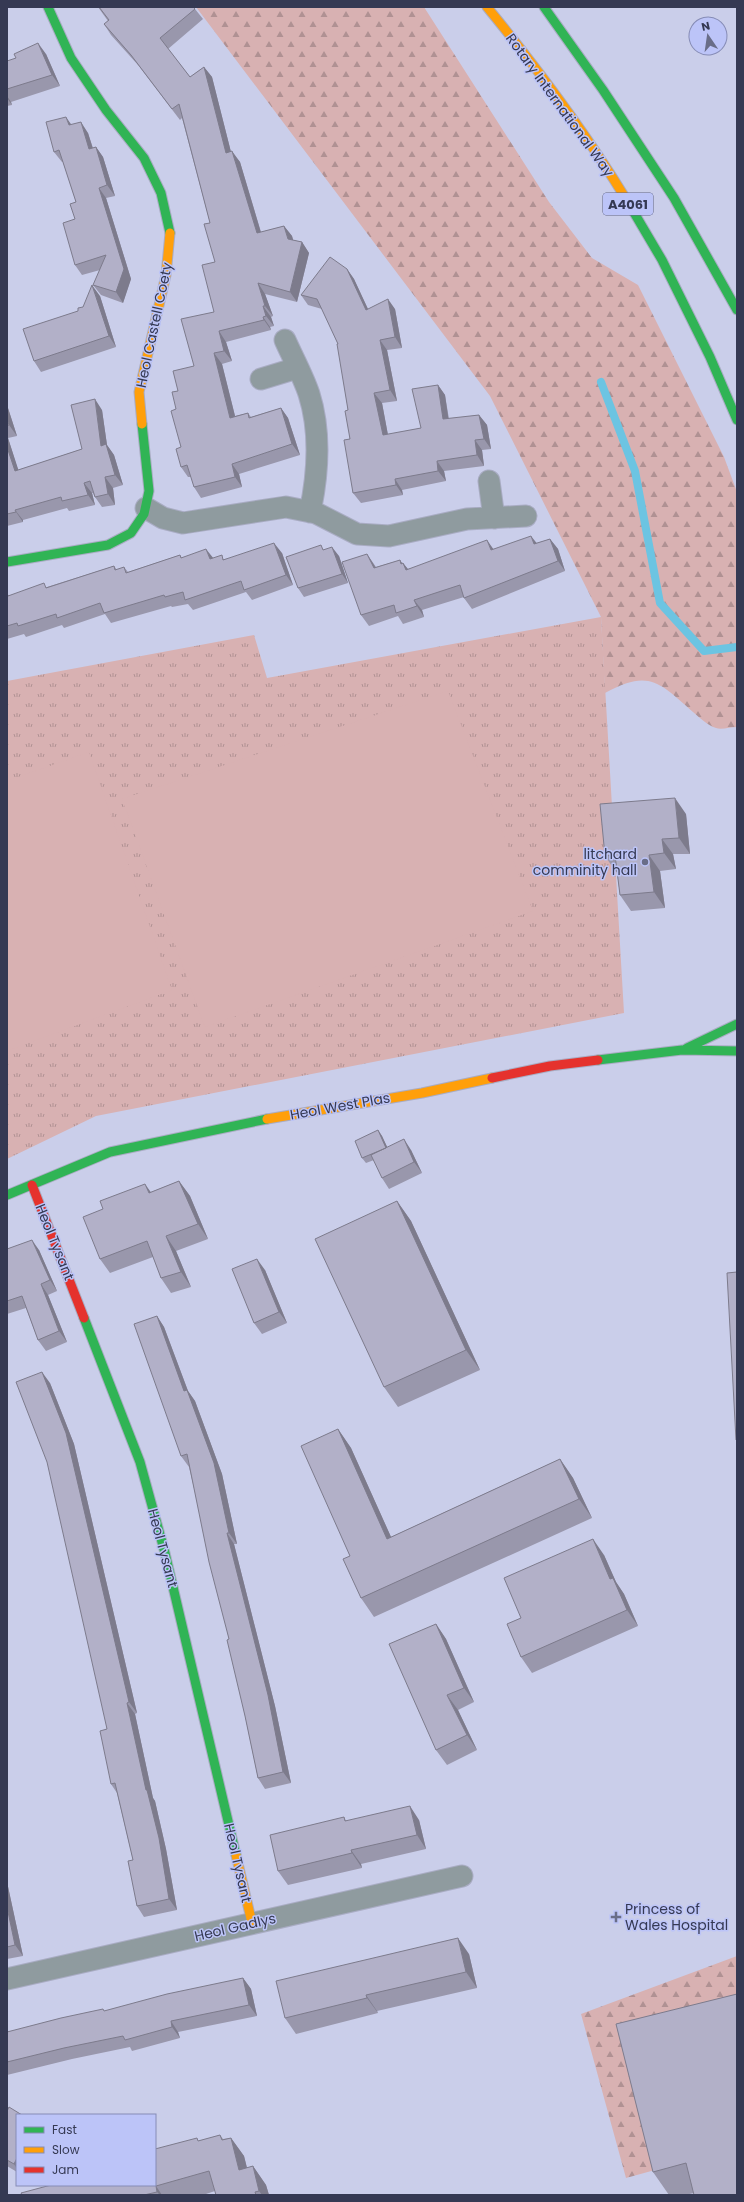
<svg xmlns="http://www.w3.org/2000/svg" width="744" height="2202" font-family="Poppins,sans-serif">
<defs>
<pattern id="forest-firs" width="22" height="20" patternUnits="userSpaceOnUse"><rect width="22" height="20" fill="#d8b1b2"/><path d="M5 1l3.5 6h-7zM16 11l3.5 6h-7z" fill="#b09193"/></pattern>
<pattern id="park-tufts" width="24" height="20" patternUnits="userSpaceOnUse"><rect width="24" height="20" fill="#d8b1b2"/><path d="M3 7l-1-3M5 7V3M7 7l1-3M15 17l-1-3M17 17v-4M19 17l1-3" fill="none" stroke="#b09193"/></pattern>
</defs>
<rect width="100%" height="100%" fill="#caceea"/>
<path fill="url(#forest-firs)" d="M196 7H424L549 202 592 258 638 285 724 457 737 492V727C731 727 721 730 716 728 707 725 699 717 693 712 659 682 649 669 605 693L601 617 490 396Z
M737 1956V2025L655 2170 626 2178 581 2014Z"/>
<path fill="url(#park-tufts)" d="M601 617 624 1013 96 1116 7 1159V681L254 635 267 678Z"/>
<path fill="#d8b1b2" d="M448 691 533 911 205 1027 122 799Z
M89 752 172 990 7 1051V781Z"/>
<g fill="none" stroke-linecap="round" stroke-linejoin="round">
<path stroke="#6cc4e2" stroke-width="8" d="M601 382 635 471 660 603 704 651 737 647"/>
<defs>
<path id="street" d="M285 340C293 358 303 376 309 394 321 432 318 474 310 512
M261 379 297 368
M489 481 494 518
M146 508 163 518 183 523 286 507 316 513 357 534 389 536 467 519 526 516
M7 1979 462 1876"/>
<path id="fast" d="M48 7 71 58 106 110 144 158 161 193 170 233
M544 7 603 90 674 198 737 310
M626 199 662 260 710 357 737 420
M7 562 108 545 131 533 144 514 149 491 142 424
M687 1048 737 1024
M598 1060 682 1050 737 1051
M7 1195 110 1152 267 1119
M84 1318 140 1462 165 1553 236 1855"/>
<path id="slow" d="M487 7C537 68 585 132 626 199
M142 424 139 392 166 275 170 233
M267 1119 422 1093 492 1078
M236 1855 252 1923"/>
<path id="jam" d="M492 1078 550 1066 598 1060
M32 1185 84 1318"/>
</defs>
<use href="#street" stroke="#a9acc3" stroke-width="23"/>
<use href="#fast" stroke="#a9acc3" stroke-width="11"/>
<use href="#slow" stroke="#a9acc3" stroke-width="11"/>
<use href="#jam" stroke="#a9acc3" stroke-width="11"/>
<use href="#street" stroke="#8f9b9f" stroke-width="21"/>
<use href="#fast" stroke="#30b455" stroke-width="9"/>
<use href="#slow" stroke="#ff9f0a" stroke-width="9"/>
<use href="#jam" stroke="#e5322d" stroke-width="9"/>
</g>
<path fill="#9997ac" d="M98 7H193L195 9 203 19 168 49 190 77 204 67 212 77 231 152 240 162 261 232 284 226 292 236 293 240 302 242 309 253 297 302 265 294 273 316 271 317 274 326 270 327 271 330 226 342 232 361 222 364 235 416 248 413 251 417 281 408 288 418 300 455 239 474 242 487 201 498 194 487 191 477H188L181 467V447L176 409 178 391 194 366 214 312 215 262 210 223 182 118 180 120 138 65 111 35 104 24 108 21Z
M46 54 60 86 11 102 12 105 7 106V61Z
M72 125 88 133 93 148 96 147 103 157 115 196 106 198 131 279 123 303 101 295 93 285 100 270 82 275 75 265V219L76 202 63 162H62L54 152Z
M347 269 354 279 368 309H395L402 348 387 350 397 401 382 403 388 435 421 428 438 385 445 395 449 419 479 415 487 425 491 449 482 450 484 466 444 471 446 481 402 490 403 495 361 503 353 493 348 410 338 344 322 309 308 305 301 295Z
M100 296 116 347 41 372 34 361 78 311 83 307Z
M7 405 17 436 8 438 18 470 82 449 102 410 107 445 114 455 123 485 113 488 115 505 102 507 95 497 93 493H92L95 505 69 511 67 508 23 520V522L7 526Z
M550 539 558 549 565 571 472 609 464 598V597L422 610 424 617 403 624 398 616 369 626 361 615 367 554 376 567 400 560 402 563H403L408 569 494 549 537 543Z
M324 549 339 556 348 583 304 597 298 588Z
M282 553 293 585 252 600 246 592 193 610 188 604 172 607 171 606 111 623 105 614 64 628 62 625 26 637 24 634 7 639V593L9 596 47 587 114 566 117 570 124 567 128 572 180 555 182 558 225 559Z
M686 814 690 854H673L676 869 660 871 665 908 631 911 620 895 617 872H616L605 856Z
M378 1130 382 1136 387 1147 411 1150 422 1173 389 1189 382 1178 374 1160 366 1163 362 1158Z
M179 1181 190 1196 208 1239 176 1251 191 1287 171 1293 161 1278 153 1257 110 1273 100 1259 151 1192Z
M397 1201 411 1221 480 1370 398 1407 384 1387Z
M7 1249 39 1250 57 1291 48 1295 67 1342 46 1351 38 1340 26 1308 7 1314Z
M265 1270 287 1323 262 1334 254 1323Z
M157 1316 164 1327 188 1391 195 1401 222 1474 237 1544H234L275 1706 291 1783 265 1789 258 1778 245 1716 229 1639 189 1467 181 1456Z
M50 1383 74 1444 137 1713 135 1714 153 1798 155 1801 166 1849 177 1910 144 1917 137 1906 133 1860 117 1793 111 1784 107 1729Z
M338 1429 351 1448 391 1537 560 1459 573 1478 592 1518 374 1617 361 1598 350 1556Z
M604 1555 616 1582 624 1594 638 1626 532 1673 521 1657V1618Z
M436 1624 446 1639 474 1702 458 1710 477 1750 447 1765 436 1750Z
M344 1817 346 1821 419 1820 426 1849 361 1864 362 1868 288 1885 278 1871Z
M7 1882 23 1956 7 1959Z
M469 1954 477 1988 377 2011 378 2013 296 2034 285 2018Z
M243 1978 251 1989 257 2016 178 2032 180 2038 132 2051 130 2047 72 2059 7 2075V2032L105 2011Z
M737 1994 694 2193 685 2195H669L653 2172Z
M7 2111 17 2115V2172L7 2166Z
M220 2135 223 2139 231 2138 244 2156 247 2168 253 2166 266 2185 269 2195H216L215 2191 203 2195H22L155 2185 199 2141Z"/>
<path fill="#7d7b8c" d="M38 43 46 54 60 86 52 75Z
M204 67 212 77 234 164 226 153Z
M7 96 11 102 12 105 7 98Z
M66 117 73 127 69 125Z
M81 122 88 133 96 159 89 149Z
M96 147 103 157 115 196 107 185Z
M232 151 240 162 264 243 257 233Z
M99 188 106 198 131 279 123 303 116 292Z
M284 226 292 236 296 250 288 239Z
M302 242 309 253 297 302 290 292Z
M347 269 354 279 373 320 366 310Z
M258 283 265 294 273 316 265 306Z
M92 285 100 296 116 347 109 336Z
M388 299 395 309 402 348 395 337Z
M263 306 271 317 274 326 266 316Z
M263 317 270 327 271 330 264 320Z
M219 331 226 342 232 361 224 351Z
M380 340 387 350 397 401 390 390Z
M214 353 222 364 238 428 230 418Z
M438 385 445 395 450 430 443 419Z
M374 393 382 403 390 446 383 435Z
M95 399 102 410 107 445 114 455 123 485 115 475 101 446Z
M7 405 17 436 9 425 7 418Z
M281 408 288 418 300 455 292 444Z
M479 415 487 425 491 449 484 439Z
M7 436 8 438 22 481 15 471 7 447Z
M475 440 482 450 484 466 477 455Z
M437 461 444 471 446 481 438 471Z
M232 464 239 474 242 487 235 477Z
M105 477 113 488 115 505 108 494Z
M395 479 402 490 403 495 396 485Z
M84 483 92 493 95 505 88 495Z
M15 510 23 520V522L16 512Z
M531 536 539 546 534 544Z
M550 539 558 549 565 571 558 561Z
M487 540 494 550H491Z
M274 543 282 553 293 585 286 575Z
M332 547 339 556 348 583 342 574Z
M206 549 214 559H210Z
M367 554 374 565 381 578 374 568Z
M400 560 405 568 403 563 411 573 413 581 401 564Z
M414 600 422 610 424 617 417 606Z
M675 798 686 814 690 854 679 838Z
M662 839 673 854 676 869 664 853Z
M649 855 660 871 665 908 654 892Z
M378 1130 382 1136 390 1153 386 1148Z
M404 1139 411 1150 422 1173 414 1162Z
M179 1181 190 1196 208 1239 198 1224Z
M145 1184 155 1198 149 1193Z
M397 1201 411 1221 480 1370 466 1350Z
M166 1236 176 1251 191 1287 181 1272Z
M32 1240 39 1250 57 1291 50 1280Z
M257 1259 265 1270 287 1323 279 1312Z
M41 1284 48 1295 67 1342 59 1331Z
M157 1316 164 1327 188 1391 195 1401 222 1474 237 1544 229 1533Z
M42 1372 50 1383 74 1444 137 1713 129 1702Z
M338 1429 351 1448 400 1557 387 1539Z
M560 1459 573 1478 592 1518 579 1499Z
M227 1533 234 1544 275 1706 291 1783 283 1772Z
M593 1539 604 1555 616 1582 624 1594 638 1626 627 1610 610 1579Z
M436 1624 446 1639 474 1702 464 1688Z
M447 1695 458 1710 477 1750 467 1735Z
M127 1703 135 1714 153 1798 155 1801 166 1849 177 1910 169 1899Z
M410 1806 419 1820 426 1849 417 1835Z
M351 1850 361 1864 362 1868 352 1853Z
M7 1882 23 1956 15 1945 7 1907Z
M458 1938 469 1954 477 1988 466 1972Z
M243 1978 251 1989 257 2016 249 2005Z
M366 1995 377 2011 378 2013 367 1998Z
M171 2021 178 2032 180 2038 172 2027Z
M231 2138 244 2156 252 2188 239 2170Z
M17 2158V2169L14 2164Z
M253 2166 266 2185 269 2195H262L259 2191Z
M156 2186 162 2195H160L157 2192Z"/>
<path fill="#b2b0c8" stroke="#7d7b8c" d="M99 7H193L195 9 160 38 190 77 204 67 226 153 232 151 257 233 284 226 288 239 302 242 290 292 258 283 265 306H263L266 316 263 317 264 320 219 331 224 351 214 353 230 418 248 413 249 418 281 408 292 444 232 464 235 477 194 487 187 465 181 467 176 449 181 447 171 411 176 409 172 392 178 391 173 371 194 366 181 319 214 312 202 265 215 262 204 224 210 223 179 104 172 109 131 55 104 24 109 20Z
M38 43 52 75 7 89V61L16 58 14 54Z
M66 117 69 125 81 122 89 149 96 147 107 185 99 188 124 269 116 292 93 285 106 255 75 265 63 223 75 219 70 204 76 202 59 150 54 152 46 122Z
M330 257 347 269 366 310 388 299 395 337 380 340 390 390 374 393 383 435 421 428 412 389 438 385 443 419 479 415 484 439 475 440 477 455 437 461 438 471 395 479 396 485 353 493 344 440 350 439 345 411 348 410 337 344H338L317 299 301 295Z
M92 285 109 336 34 361 23 329 78 311V308L83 307Z
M95 399 101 446 106 444 115 475 105 477 108 494 95 497 90 481 84 483 88 495 62 501 61 497 15 510 16 512 7 514V447L15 471 82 449 71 405Z
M7 418 9 425 7 426Z
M531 536 534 544 550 539 558 561 464 598 460 585 414 600 417 606 396 613 394 605 361 615 342 562 367 554 374 568 400 560 401 564 403 563 406 570 487 540 491 550Z
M274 543 286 575 244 590 241 581 185 600 183 592 165 597 164 595 104 613 100 603 57 618 56 614 18 626 17 623 7 626V594L8 596 44 583 46 588 114 566 115 570 124 567 126 573 180 555 181 558 206 549 210 559 222 555 223 560Z
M321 545 323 550 332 547 342 574 298 588 286 557Z
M675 798 679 838 662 839 664 853 649 855 654 892 620 895 615 855 605 856 600 804Z
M378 1130 386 1148 362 1158 355 1141Z
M404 1139 414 1162 382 1178 371 1155Z
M179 1181 198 1224 166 1236 181 1272 161 1278 147 1241 100 1259 83 1217 103 1209 100 1201 145 1184 149 1193Z
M397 1201 466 1350 384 1387 315 1239Z
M32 1240 50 1280 41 1284 59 1331 38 1340 22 1296 7 1301V1249Z
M257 1259 279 1312 254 1323 232 1269Z
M737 1272V1440H736L727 1273Z
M157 1316 184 1391 187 1390 214 1463 229 1533H227L268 1695 283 1772 258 1778 245 1716 227 1640 229 1639 209 1562 187 1454 181 1456 134 1324Z
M42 1372 66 1433 129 1702 127 1703 146 1790H147L159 1838 169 1899 137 1906 128 1861 133 1860 115 1783 111 1784 100 1731 107 1729 47 1462 16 1382Z
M338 1429 387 1539 560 1459 579 1499 361 1598 343 1559 350 1556 301 1446Z
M593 1539 610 1579 613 1578 627 1610 521 1657 507 1624 521 1618 504 1578Z
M436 1624 464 1688 447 1695 467 1735 436 1750 389 1644Z
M410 1806 417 1835 351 1850 352 1853 278 1871 270 1835 344 1817 345 1821Z
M7 1907 15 1945 7 1947Z
M458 1938 466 1972 366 1995 367 1998 285 2018 276 1981Z
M243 1978 249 2005 171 2021 172 2027 125 2040 123 2036 64 2048 7 2062V2032L61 2018 103 2009 104 2011 167 1994Z
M737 1994V2195H694L686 2163 653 2172 616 2024Z
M9 2107 22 2115H17V2158L14 2164 7 2160V2111Z
M220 2135 222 2140 231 2138 239 2170 253 2166 259 2191 255 2192 256 2195H216L209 2171 156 2186 157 2192 144 2195H22L21 2193 51 2185H155V2149L197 2138 198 2141Z"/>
<g fill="#696d88" stroke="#bcc4f8" stroke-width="1.5">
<circle cx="645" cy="862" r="4"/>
<path d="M614 1911h4v4h4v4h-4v4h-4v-4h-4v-4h4z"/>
</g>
<g text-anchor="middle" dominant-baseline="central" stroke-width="3" stroke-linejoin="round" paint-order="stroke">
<rect fill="#bcc4f8" stroke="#5e6384" stroke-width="1" x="603" y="193" width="50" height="22" rx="3"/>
<g font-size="13" font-weight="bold" fill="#353953">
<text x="628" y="204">A4061</text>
</g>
<g font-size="14" fill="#353953" stroke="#bcc4f8">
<text transform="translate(560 105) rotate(54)">Rotary International Way</text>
<text transform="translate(154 325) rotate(-78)">Heol Castell Coety</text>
<text transform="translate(340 1106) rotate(-10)">Heol West Plas</text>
<text transform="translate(55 1242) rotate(68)">Heol Tysant</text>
<text transform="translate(163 1548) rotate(75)">Heol Tysant</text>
<text transform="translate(238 1863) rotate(77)">Heol Tysant</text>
<text transform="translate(235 1927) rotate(-13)">Heol Gadlys</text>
</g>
<g font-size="14" fill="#353953" stroke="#bcc4f8" text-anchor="end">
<text x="637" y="854">litchard<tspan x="637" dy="16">comminity hall</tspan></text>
<text x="625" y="1909" text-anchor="start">Princess of<tspan x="625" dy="16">Wales Hospital</tspan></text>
</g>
</g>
<rect width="744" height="2202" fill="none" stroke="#353953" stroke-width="16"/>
<rect x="16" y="2114" width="140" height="72" fill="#bcc4f8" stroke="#868cb6"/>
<rect x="24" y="2127" width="20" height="6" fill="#30b455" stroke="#868cb6"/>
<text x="52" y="2134" font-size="12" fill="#353953">Fast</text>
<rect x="24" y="2147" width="20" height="6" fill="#ff9f0a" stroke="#868cb6"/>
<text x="52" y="2154" font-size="12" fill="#353953">Slow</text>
<rect x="24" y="2167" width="20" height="6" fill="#e5322d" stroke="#868cb6"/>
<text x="52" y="2174" font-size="12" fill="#353953">Jam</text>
<g transform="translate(708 36) rotate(347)"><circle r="19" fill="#bcc4f8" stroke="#868cb6"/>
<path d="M0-3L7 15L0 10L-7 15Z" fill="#696d88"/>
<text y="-6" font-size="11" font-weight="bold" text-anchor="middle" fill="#353953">N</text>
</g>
</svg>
